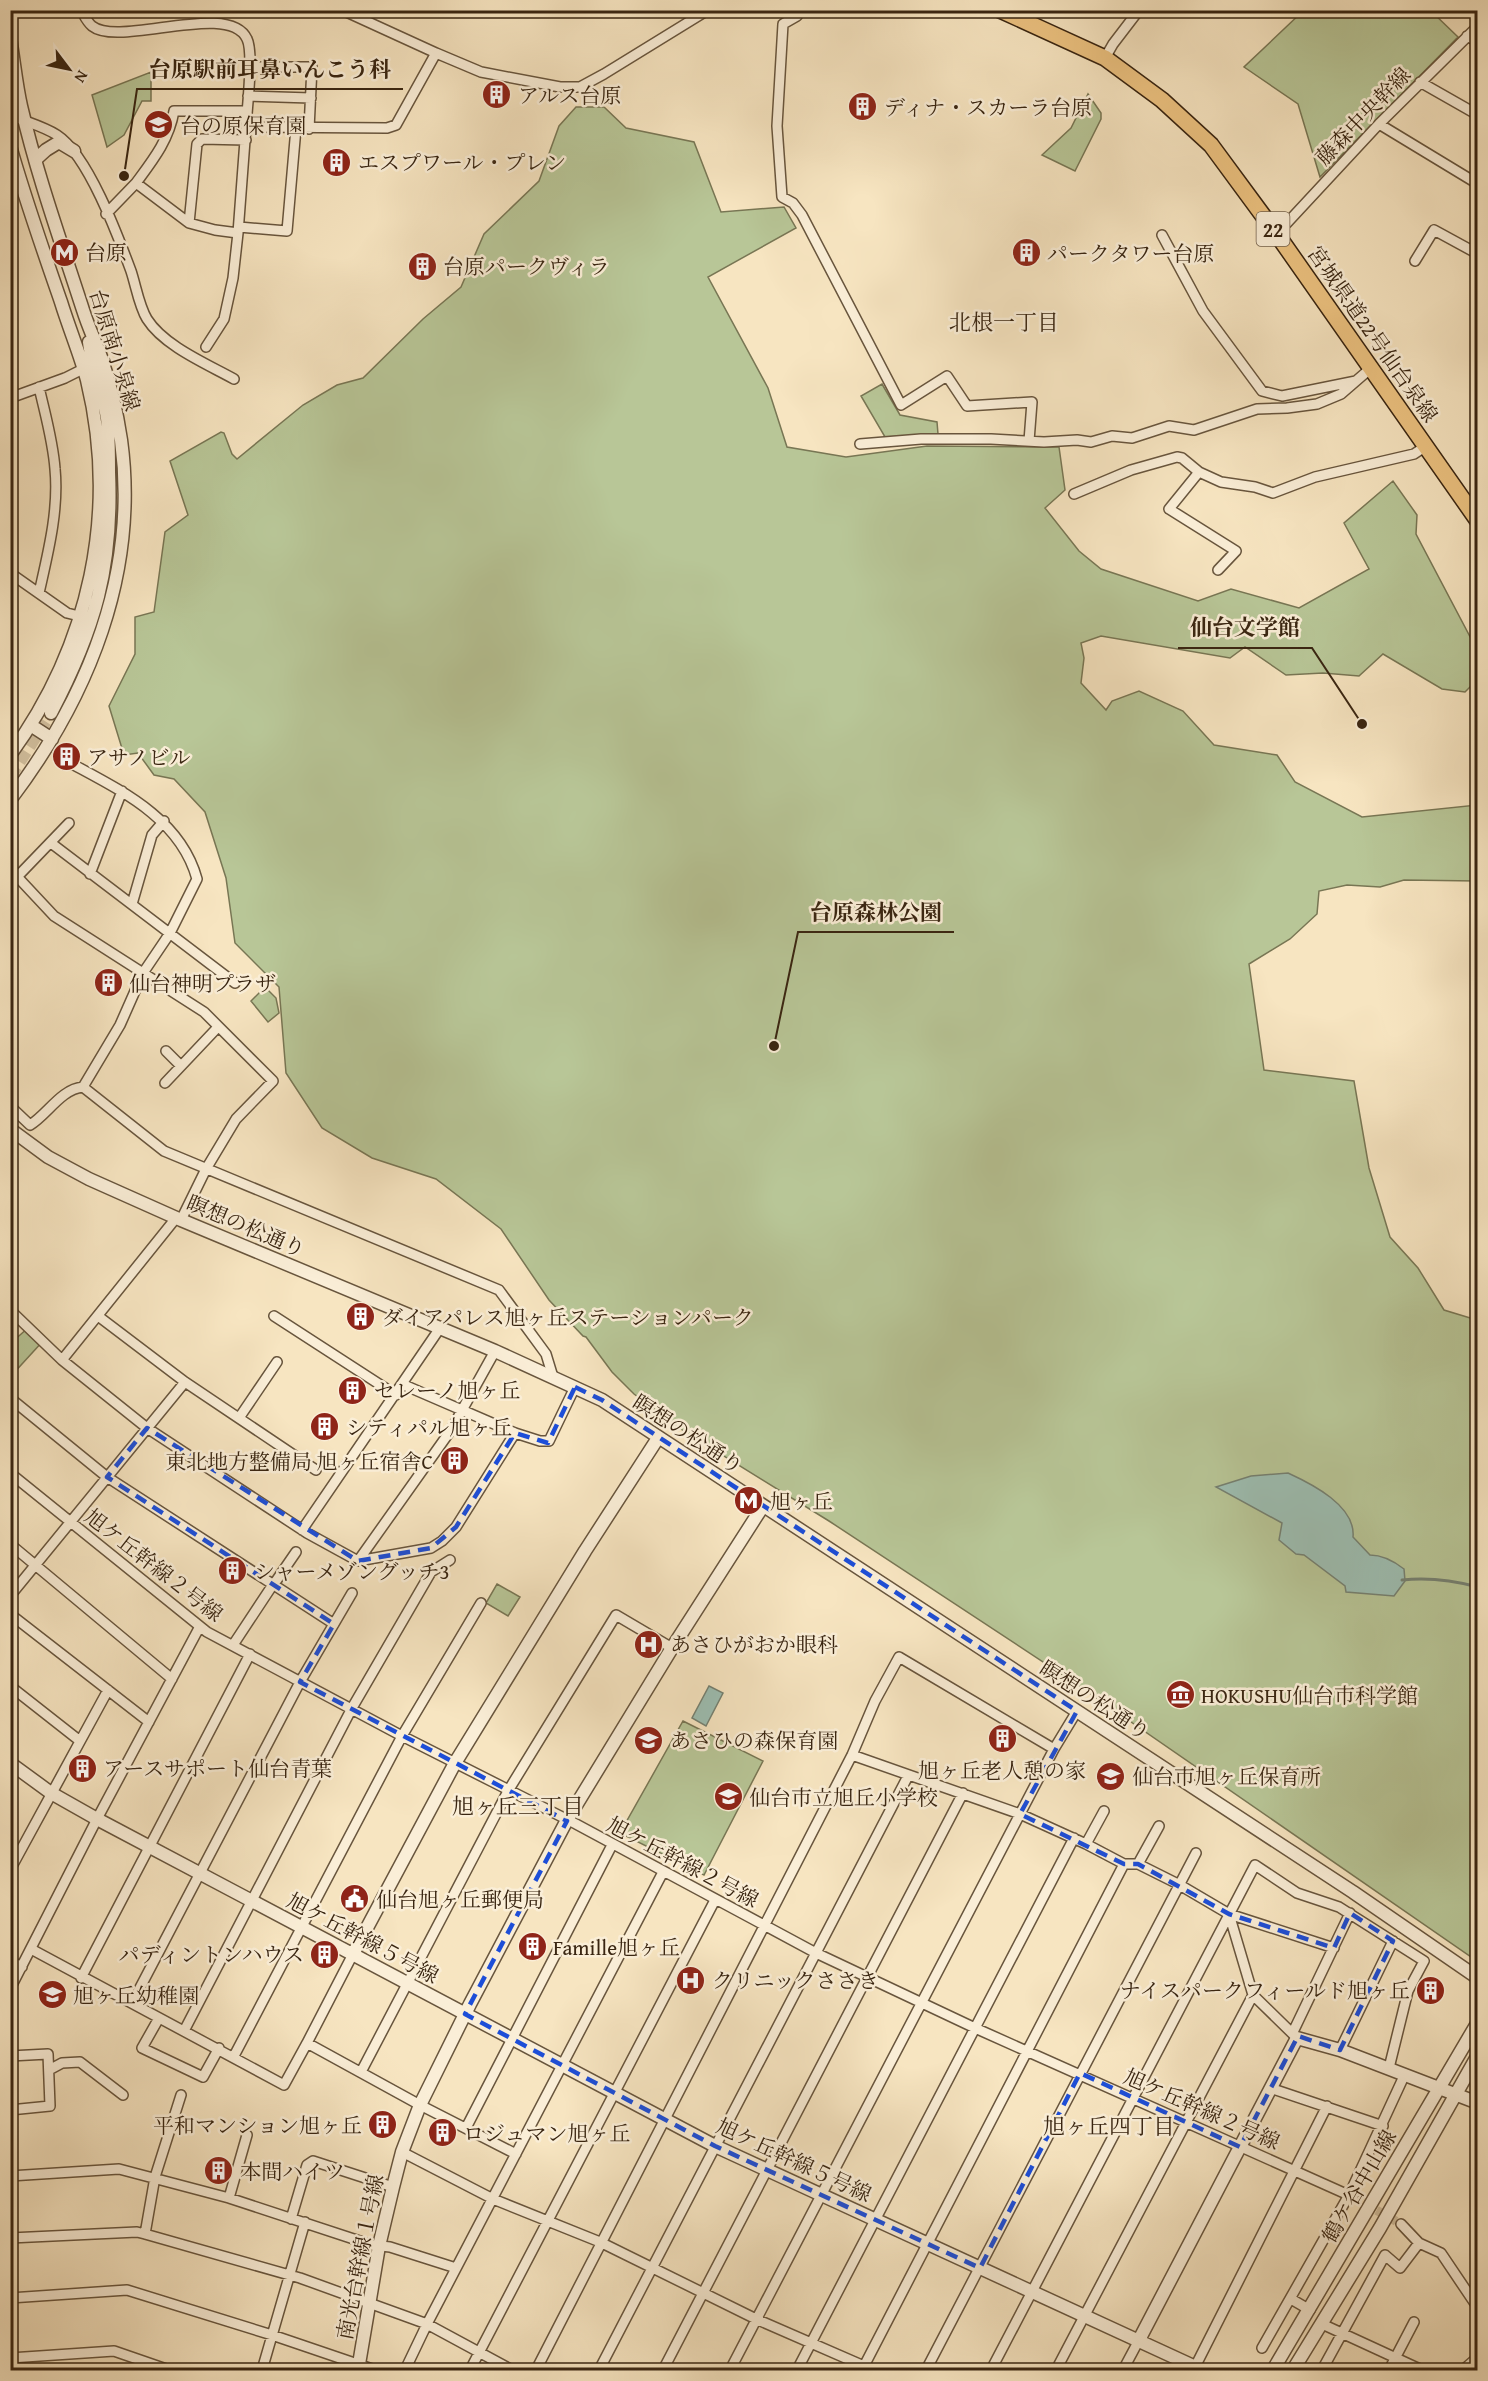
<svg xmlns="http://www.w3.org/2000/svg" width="1488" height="2381" font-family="'Gentium Book Plus','Noto Serif JP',serif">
<rect width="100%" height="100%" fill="#f7e5c1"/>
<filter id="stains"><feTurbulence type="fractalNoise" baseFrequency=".00333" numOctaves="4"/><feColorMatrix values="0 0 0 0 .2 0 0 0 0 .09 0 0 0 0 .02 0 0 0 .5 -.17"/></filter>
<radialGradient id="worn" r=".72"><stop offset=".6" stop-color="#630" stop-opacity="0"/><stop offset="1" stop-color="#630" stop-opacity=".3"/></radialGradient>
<path fill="#b8c697" stroke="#787654" stroke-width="1.5" d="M1303 11H1431L1458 37 1320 177 1298 104 1244 67Z
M151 72V101H142L124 135 107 147 92 95Z
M1088 94 1101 113V119L1075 171 1042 155 1071 128Z
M576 107H604L626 128 694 142 721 212 784 207 796 228 708 277 768 388 787 447 846 457 927 446 1059 447 1065 490 1045 508 1079 551 1101 569 1198 601 1231 589 1299 608 1369 569 1344 523 1393 481 1417 515 1416 534 1477 650V680L1465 692 1442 689 1383 654 1359 676 1323 673 1286 675 1245 647 1230 658 1101 636 1081 643 1084 658 1081 683 1106 710 1112 701 1139 691 1183 711 1214 745 1277 755 1295 782 1362 817 1477 805V881L1404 880 1380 887 1347 885 1319 891 1317 914 1290 939 1249 964 1264 1070 1354 1081 1369 1168 1390 1237 1418 1268 1444 1310 1477 1320V1961L1063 1675 829 1521 685 1432 634 1394 612 1372 586 1337 583 1336 549 1300 501 1229 436 1179 372 1158 322 1128 286 1073 279 987 235 943 226 878 205 812 174 779 154 775 138 753 124 755 109 706 135 654V617L154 612 165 532 188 515 170 461 221 432 224 433 232 454 237 459 303 405 337 385 363 378 423 319 461 287 484 234 539 181 559 126Z
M882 384 900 415 937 422 938 434 885 437 861 396Z
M265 987 276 998 279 1013 268 1022 251 1001Z
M29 1327 43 1341 11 1376V1343Z
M497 1584 520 1597 508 1616 486 1603Z
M683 1721 763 1761 704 1875 620 1833Z"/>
<path fill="#9dbfb3" stroke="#758172" stroke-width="1.5" d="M1288 1473C1312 1484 1356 1506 1353 1537L1370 1555C1382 1555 1395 1562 1404 1569L1405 1581 1394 1596 1346 1592 1345 1586 1304 1555 1296 1554 1279 1540 1282 1523 1216 1487 1251 1476Z
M709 1686 723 1693 706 1726 692 1718Z"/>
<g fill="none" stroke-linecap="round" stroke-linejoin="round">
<path stroke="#758172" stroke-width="3" d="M1402 1580C1429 1577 1452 1580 1478 1587"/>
<path stroke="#d1bf9e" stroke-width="9" stroke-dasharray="9 4.5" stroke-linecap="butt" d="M1353 2197 1401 2224"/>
<path stroke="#d1bf9e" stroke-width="12" stroke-dasharray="12 6" stroke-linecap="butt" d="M10 777 51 713"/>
<defs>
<path id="minor" d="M81 10C84 15 87 22 92 26 119 48 229 0 247 39 254 53 247 108 246 127
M342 10 436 53
M802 10 797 16 783 24 777 126 782 197 793 203 802 215 901 405 947 376 967 406 1032 402 1029 441
M1467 36 1478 42
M1105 58 1113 44 1139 10
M249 67H312L309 129
M1420 82 1478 115
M248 96 311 98
M10 115C26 122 43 126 57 135 88 155 118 236 131 271 136 286 139 306 147 319 164 346 207 364 234 379
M1379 124 1478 184
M136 183C153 160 169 140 174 111H247
M106 214 136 183 189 223 215 230 238 233 246 127 387 128 396 125 436 53 481 72 560 87H580L604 74 708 10
M189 223 197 144 202 139 246 140
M239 227 287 231 296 128
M1274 230 1287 223 1379 124 1478 26
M1162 235 1203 311 1262 391 1282 396 1356 381 1371 368
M1415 261 1434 230 1478 254
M206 347 224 319 233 278 238 233
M39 387C45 414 53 441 55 469 59 510 48 553 39 593
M10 398 65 378 83 369
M860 444 921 439H991L1044 442 1077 440 1091 442 1112 436 1132 438 1169 426 1194 430 1257 409 1287 408 1317 404 1341 394 1356 381
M1199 472 1169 509 1236 551 1218 570
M1074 494 1131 470 1177 457 1182 458 1199 472 1221 482 1255 487 1273 493 1315 477 1414 454 1426 446
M10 512 12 513 10 522
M10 573 67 613 79 616
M74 765C124 792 181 820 197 879L170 933 143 973 120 1025 83 1087
M51 843 235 983
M10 869 54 916 204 1012 273 1081 236 1119 206 1169 181 1220
M90 874 122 791
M17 877 69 823
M132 904 152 835 164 821
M166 1051 181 1066
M165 1083 218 1027
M10 1106 30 1125C47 1115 61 1089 83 1087L164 1151 499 1290 546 1354 553 1377
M10 1310 62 1360 147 1428 307 1533 358 1561 431 1548 442 1541 456 1527 515 1433
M98 1316 185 1382 316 1470
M274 1316 396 1395
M62 1360 176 1218
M404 1385 515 1433 540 1441H549L575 1387
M10 1398 107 1477 334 1624
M239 1418 277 1362
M10 1473 207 1632 402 1736 576 1824 816 1953 975 2028 1353 2197
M302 1530 440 1328
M10 1544 172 1679
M358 1561 451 1430 495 1351
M274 1584 296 1552
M10 1596 185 1382
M10 1614 149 1722
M233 1645 270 1589
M10 1686 80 1741
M852 1755 1020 1814 1086 1844 1124 1864H1138L1178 1884 1229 1914 1253 1995 1297 2038
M1086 1844 1104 1811
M1138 1864 1159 1826
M10 1870 108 1690
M1229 1914 1334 1948
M31 1949 284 2085 307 2043 420 2105 516 2154
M10 1961 22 1967
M81 1978 250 1654
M10 1989 97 1819 199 1628
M132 2003 300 1682 352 1593
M159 2018 142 2048 203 2077 219 2048
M184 2031 352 1708 431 1572 450 1560
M1293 2032 1350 1913
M307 2043 353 1954
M1340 2050 1393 1941
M10 2056 48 2054 50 2106 10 2110
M234 2056 402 1736 481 1603
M49 2070 62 2063 80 2062 123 2095
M361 2072 508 1791 616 1615 672 1648
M1270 2088 1383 2126
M466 2128 612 1845
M402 2152 493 2199 600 2242 756 2319 873 2370
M10 2176 119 2169 229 2198 372 2245 390 2247 456 2268
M229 2198 247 2135
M291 2219 307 2165 313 2161 393 2187
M1401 2224 1419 2243 1441 2253 1478 2308
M145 2234 155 2177 181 2095
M10 2238 137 2232 145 2234 300 2278 427 2324 512 2370
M10 2298 127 2290 272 2335 375 2370
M1291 2299 1310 2310
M1322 2324 1422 2370
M1262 2348 1349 2195 1405 2074
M10 2358 114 2351 169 2370
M1195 2367 1327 2106
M262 2370 305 2222
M405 2370 427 2324 663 1872
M470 2370 715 1900
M536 2370 852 1755 875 1701 899 1657 1054 1749
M599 2370 908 1776
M663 2370 963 1793
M730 2370 1020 1814 1054 1749 1077 1711
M797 2370 1074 1838
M862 2370 1124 1864
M926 2370 1196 1853
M991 2370 1255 1865 1297 1893 1339 1907 1424 1961 1408 1991 1389 2068
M1056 2370 1253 1995
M1123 2370 1139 2340
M1322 2370 1385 2255 1400 2268 1419 2243
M1389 2370 1414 2322
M1463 2370 1478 2357"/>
<path id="tertiary" d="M10 38C14 61 16 84 21 106 37 175 61 242 83 310 88 326 95 341 101 357 110 383 117 413 121 440 139 572 89 696 10 800
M10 146C25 199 43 250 61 302 69 328 80 354 87 380 119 512 90 645 10 755
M35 160 46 150 59 142 74 151
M51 713C95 629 113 567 109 472 109 455 109 436 107 418 103 392 92 368 89 342
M32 726 52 739
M10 1129 48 1157 89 1179 181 1220 495 1351 602 1400 1353 1892 1478 1978
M10 1763 51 1793 97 1819 715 2146 1202 2370
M353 1954 455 1763 585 1551 658 1438
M1139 2340 1297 2038 1340 2050 1478 2103
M358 2370 379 2246 393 2187 402 2152 420 2105 470 2004 567 1820 672 1648 763 1506
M1273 2370 1478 2022
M1293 2370 1380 2228 1478 2055"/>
<path id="primary" d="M1000 10 1105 58 1162 100 1211 145 1281 240 1478 521"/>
</defs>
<use href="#minor" stroke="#68553d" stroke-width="12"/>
<use href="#tertiary" stroke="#68553d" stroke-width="15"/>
<use href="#primary" stroke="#392511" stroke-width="18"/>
<use href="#minor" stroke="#faeed7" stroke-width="9"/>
<use href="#tertiary" stroke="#faeed7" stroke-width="12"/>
<use href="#primary" stroke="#ecc280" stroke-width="15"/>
</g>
<path fill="none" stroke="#1d4ed8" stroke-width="4.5" stroke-dasharray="12 8" stroke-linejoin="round" d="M575 1387 602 1400 1077 1711 1020 1814 1124 1864H1138L1229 1914 1334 1948 1350 1913 1393 1941 1340 2050 1298 2036 1240 2147 1080 2073 980 2268 715 2146 465 2014 567 1821 300 1682 334 1624 107 1477 147 1428 358 1561 431 1548 456 1527 515 1433 548 1443Z"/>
<defs>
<symbol id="building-disc" viewBox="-11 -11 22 22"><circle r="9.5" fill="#8f2418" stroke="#faeed7"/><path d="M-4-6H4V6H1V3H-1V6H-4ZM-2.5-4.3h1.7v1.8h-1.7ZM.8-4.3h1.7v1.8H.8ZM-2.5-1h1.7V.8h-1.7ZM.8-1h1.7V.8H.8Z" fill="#fff"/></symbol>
<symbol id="school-disc" viewBox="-11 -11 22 22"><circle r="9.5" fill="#8f2418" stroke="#faeed7"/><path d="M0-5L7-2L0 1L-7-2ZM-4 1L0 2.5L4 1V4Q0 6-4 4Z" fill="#fff"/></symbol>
<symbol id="metro-disc" viewBox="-11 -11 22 22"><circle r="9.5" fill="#8f2418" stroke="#faeed7"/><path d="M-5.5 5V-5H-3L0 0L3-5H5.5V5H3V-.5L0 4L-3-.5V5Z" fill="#fff"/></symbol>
<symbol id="hospital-disc" viewBox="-11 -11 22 22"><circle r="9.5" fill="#8f2418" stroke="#faeed7"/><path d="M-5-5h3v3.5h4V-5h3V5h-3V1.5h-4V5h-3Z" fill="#fff"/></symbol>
<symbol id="museum-disc" viewBox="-11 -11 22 22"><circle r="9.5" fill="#8f2418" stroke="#faeed7"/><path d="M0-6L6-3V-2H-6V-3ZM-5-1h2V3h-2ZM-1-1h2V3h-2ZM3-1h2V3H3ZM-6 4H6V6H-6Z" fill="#fff"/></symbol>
<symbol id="civic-disc" viewBox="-11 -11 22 22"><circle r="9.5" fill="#8f2418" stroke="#faeed7"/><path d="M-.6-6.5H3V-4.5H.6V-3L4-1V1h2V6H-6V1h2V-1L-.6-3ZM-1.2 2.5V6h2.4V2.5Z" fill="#fff"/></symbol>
</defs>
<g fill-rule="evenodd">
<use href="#building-disc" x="480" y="78" width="33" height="33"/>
<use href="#building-disc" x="846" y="90" width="33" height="33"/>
<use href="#school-disc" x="142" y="108" width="33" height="33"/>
<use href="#building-disc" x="320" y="146" width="33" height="33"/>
<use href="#metro-disc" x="48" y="236" width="33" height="33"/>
<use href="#building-disc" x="1010" y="236" width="33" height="33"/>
<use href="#building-disc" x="406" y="250" width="33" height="33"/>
<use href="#building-disc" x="50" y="740" width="33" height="33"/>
<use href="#building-disc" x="92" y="966" width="33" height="33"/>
<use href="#building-disc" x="344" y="1300" width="33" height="33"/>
<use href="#building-disc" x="336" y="1374" width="33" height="33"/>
<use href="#building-disc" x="308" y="1410" width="33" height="33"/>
<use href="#building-disc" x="438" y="1444" width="33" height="33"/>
<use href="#metro-disc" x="732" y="1484" width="33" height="33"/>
<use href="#building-disc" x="216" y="1554" width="33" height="33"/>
<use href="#hospital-disc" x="632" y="1628" width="33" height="33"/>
<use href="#museum-disc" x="1164" y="1678" width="33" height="33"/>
<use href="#building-disc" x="986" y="1722" width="33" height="33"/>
<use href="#school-disc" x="632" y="1724" width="33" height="33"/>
<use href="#building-disc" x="66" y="1752" width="33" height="33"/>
<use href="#school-disc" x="1094" y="1760" width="33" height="33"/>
<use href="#school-disc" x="712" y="1780" width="33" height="33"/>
<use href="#civic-disc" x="338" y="1882" width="33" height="33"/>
<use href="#building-disc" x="516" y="1930" width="33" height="33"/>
<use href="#building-disc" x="308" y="1938" width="33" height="33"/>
<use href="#hospital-disc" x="674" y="1964" width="33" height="33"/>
<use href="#building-disc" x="1414" y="1974" width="33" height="33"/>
<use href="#school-disc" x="36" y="1978" width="33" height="33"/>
<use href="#building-disc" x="366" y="2108" width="33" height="33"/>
<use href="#building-disc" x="426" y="2116" width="33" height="33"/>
<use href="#building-disc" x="202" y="2154" width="33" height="33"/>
</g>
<g text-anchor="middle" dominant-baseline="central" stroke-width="5" stroke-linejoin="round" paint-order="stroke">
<rect fill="#faeed7" stroke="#73614c" stroke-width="1.5" x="1256.5" y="212" width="33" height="34" rx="4.5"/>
<g font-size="20" font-weight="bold" fill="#392511">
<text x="1273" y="229">22</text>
</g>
<g font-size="21" fill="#392511" stroke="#faeed7" text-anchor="start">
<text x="518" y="95">アルス台原</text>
<text x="884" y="107">ディナ・スカーラ台原</text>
<text x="180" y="125">台の原保育園</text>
<text x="358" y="162">エスプワール・プレン</text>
<text x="85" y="252">台原</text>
<text x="1047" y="253">パークタワー台原</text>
<text x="443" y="266">台原パークヴィラ</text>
<text x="87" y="757">アサノビル</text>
<text x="129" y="983">仙台神明プラザ</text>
<text x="382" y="1317">ダイアパレス旭ヶ丘ステーションパーク</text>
<text x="374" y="1390">セレーノ旭ヶ丘</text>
<text x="346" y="1427">シティパル旭ヶ丘</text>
<text x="433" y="1461" text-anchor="end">東北地方整備局 旭ヶ丘宿舎C</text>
<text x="770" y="1501">旭ヶ丘</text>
<text x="254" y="1571">シャーメゾングッチ3</text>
<text x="670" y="1644">あさひがおか眼科</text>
<text x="1201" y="1695">HOKUSHU仙台市科学館</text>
<text x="670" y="1740">あさひの森保育園</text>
<text x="103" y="1768">アースサポート仙台青葉</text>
<text x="1002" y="1770" text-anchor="middle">旭ヶ丘老人憩の家</text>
<text x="1132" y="1776">仙台市旭ヶ丘保育所</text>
<text x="749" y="1797">仙台市立旭丘小学校</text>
<text x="376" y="1899">仙台旭ヶ丘郵便局</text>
<text x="553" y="1947">Famille旭ヶ丘</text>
<text x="304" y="1954" text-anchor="end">パディントンハウス</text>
<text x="712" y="1980">クリニックささき</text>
<text x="1410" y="1990" text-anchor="end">ナイスパークフィールド旭ヶ丘</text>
<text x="73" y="1995">旭ヶ丘幼稚園</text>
<text x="362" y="2125" text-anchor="end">平和マンション旭ヶ丘</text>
<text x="463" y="2133">ロジュマン旭ヶ丘</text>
<text x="240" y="2171">本間ハイツ</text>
</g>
<g font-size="21" fill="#392511" stroke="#faeed7">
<text transform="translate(1363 116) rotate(-46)">藤森中央幹線</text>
<text transform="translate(1373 334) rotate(55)">宮城県道22号仙台泉線</text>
<text transform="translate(115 350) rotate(73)">台原南小泉線</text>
<text transform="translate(246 1226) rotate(23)">瞑想の松通り</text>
<text transform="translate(688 1434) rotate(33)">瞑想の松通り</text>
<text transform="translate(154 1565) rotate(38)">旭ケ丘幹線２号線</text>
<text transform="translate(1095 1700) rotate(33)">瞑想の松通り</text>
<text transform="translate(683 1862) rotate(28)">旭ケ丘幹線２号線</text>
<text transform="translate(363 1938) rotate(28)">旭ケ丘幹線５号線</text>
<text transform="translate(1202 2109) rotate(24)">旭ケ丘幹線２号線</text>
<text transform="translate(794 2160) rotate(25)">旭ケ丘幹線５号線</text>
<text transform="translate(1359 2186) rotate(-60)">鶴ケ谷中山線</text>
<text transform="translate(360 2257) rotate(-79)">南光台幹線１号線</text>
</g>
<g font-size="22" fill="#392511" stroke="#faeed7">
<text x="1004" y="322">北根一丁目</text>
<text x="518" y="1806">旭ヶ丘三丁目</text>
<text x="1109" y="2126">旭ヶ丘四丁目</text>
</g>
</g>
<path fill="none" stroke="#392511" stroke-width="2" d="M124 176L137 89H403M1362 724L1312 648H1178M774 1046L798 932H954"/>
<g fill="#392511" stroke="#faeed7" stroke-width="2">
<circle cx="124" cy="176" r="6"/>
<circle cx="1362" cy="724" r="6"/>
<circle cx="774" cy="1046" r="6"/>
</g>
<g font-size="22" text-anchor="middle" font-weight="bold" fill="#392511" stroke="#faeed7" stroke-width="5" stroke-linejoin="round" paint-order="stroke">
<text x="270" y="77">台原駅前耳鼻いんこう科</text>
<text x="1245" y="635">仙台文学館</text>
<text x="876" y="920">台原森林公園</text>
</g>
<rect width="1488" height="2381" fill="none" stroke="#f7e5c1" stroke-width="36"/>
<rect x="12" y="12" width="1464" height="2357" fill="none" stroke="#392511" stroke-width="3"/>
<rect x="18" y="18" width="1452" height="2345" fill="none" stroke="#392511" stroke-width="1.5"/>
<g transform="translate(69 69) rotate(122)" stroke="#faeed7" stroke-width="4.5" paint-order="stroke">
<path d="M0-4.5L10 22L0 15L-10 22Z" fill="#392511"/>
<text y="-9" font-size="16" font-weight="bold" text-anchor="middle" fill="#392511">N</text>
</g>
<rect width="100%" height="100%" filter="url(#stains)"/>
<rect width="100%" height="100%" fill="url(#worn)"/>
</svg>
